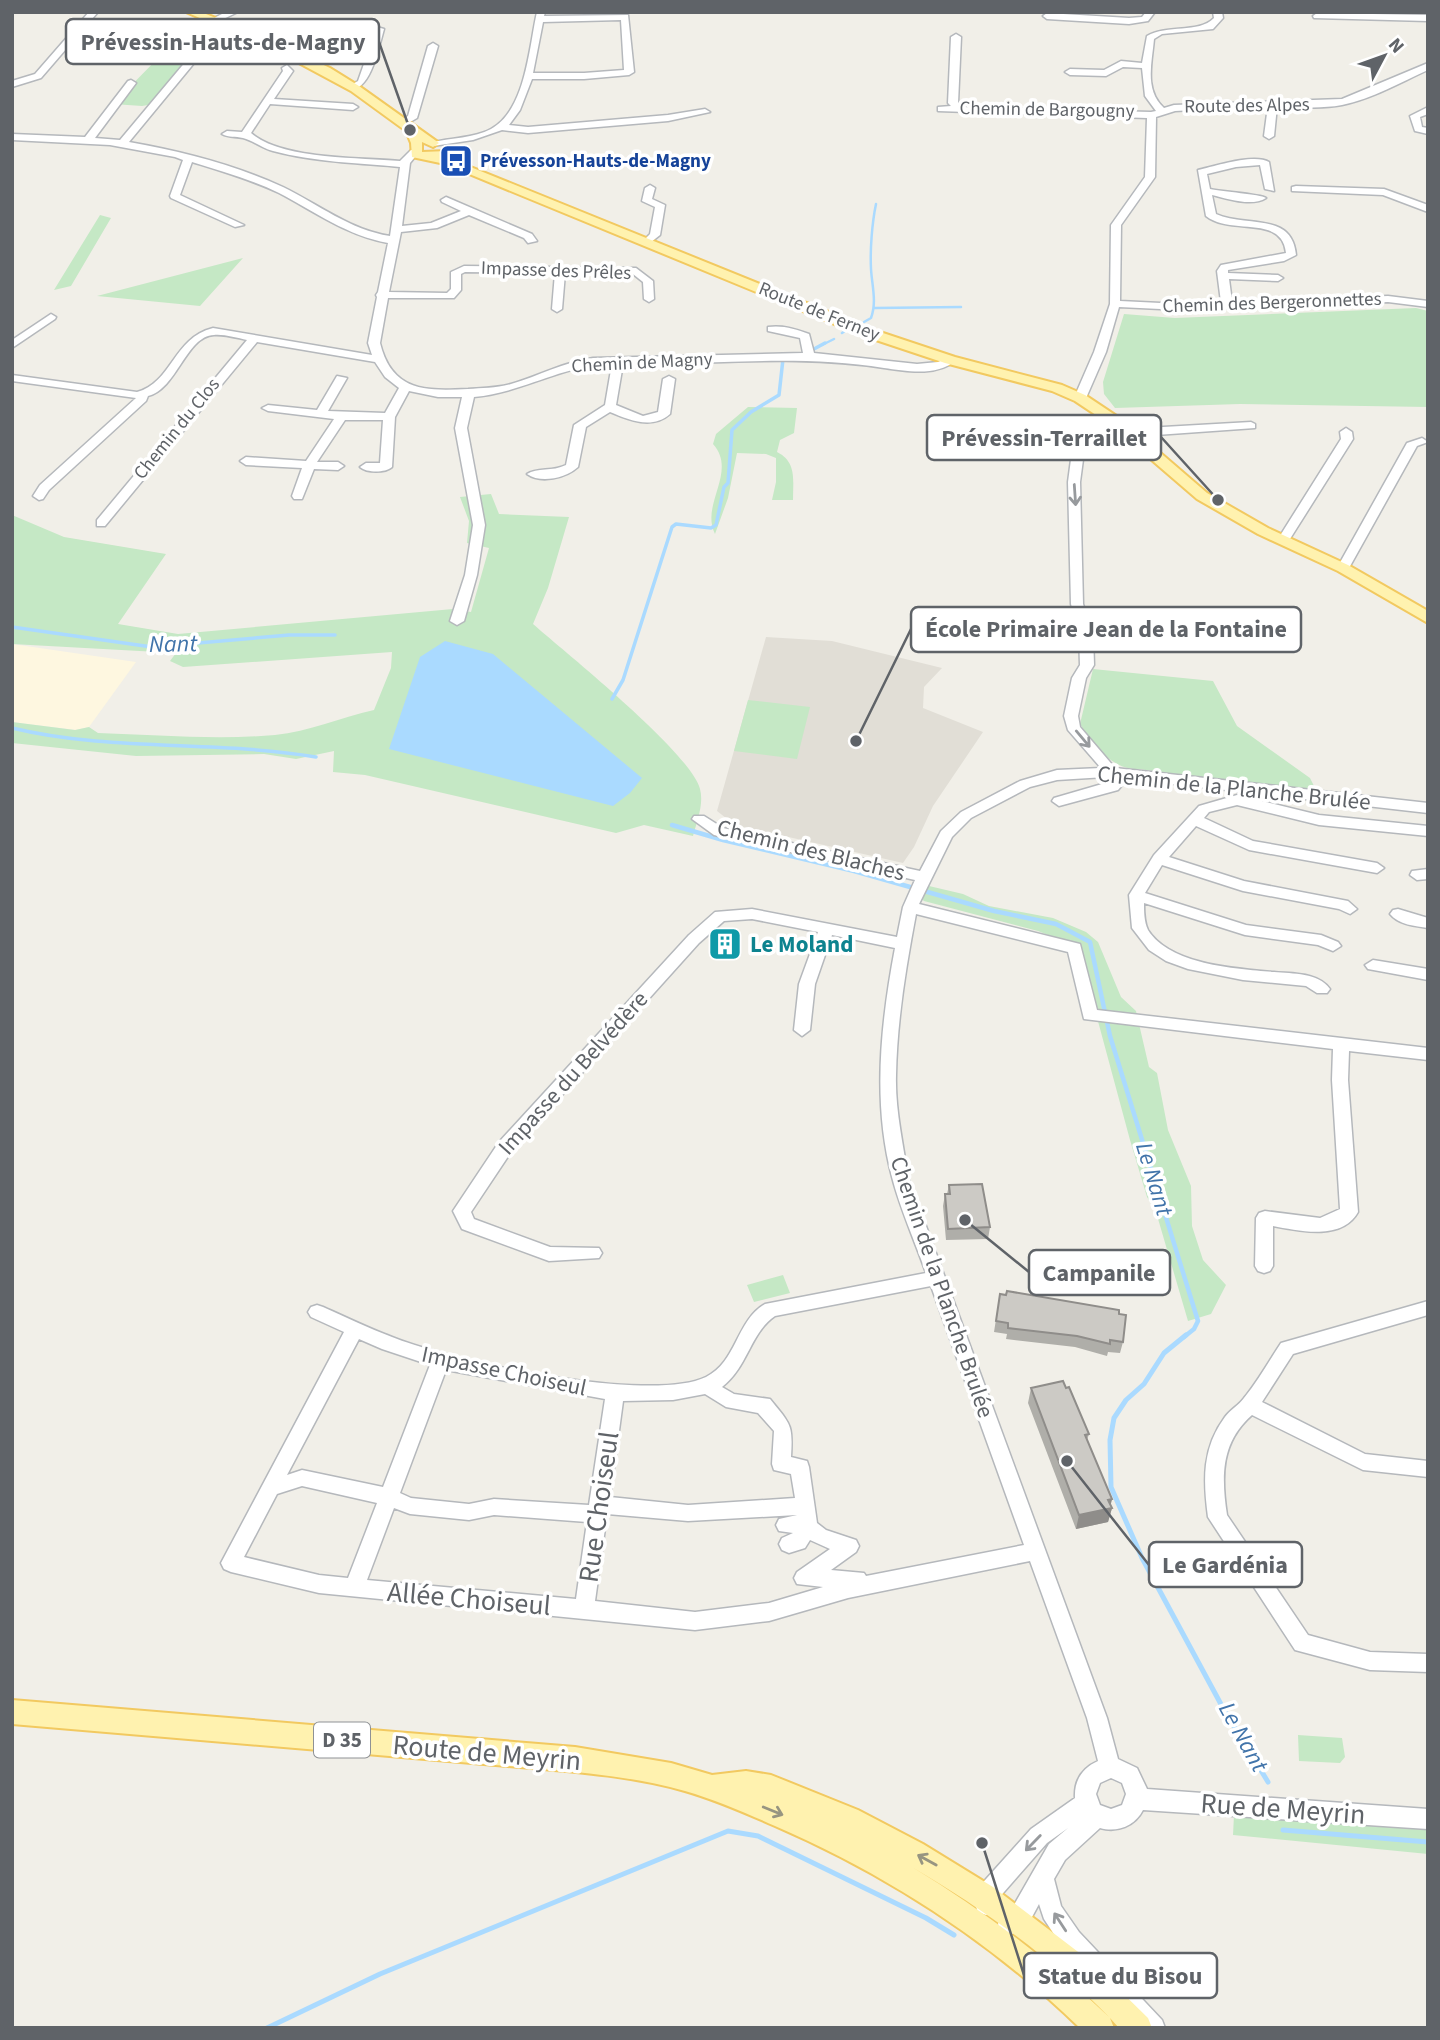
<svg xmlns="http://www.w3.org/2000/svg" width="1440" height="2040" font-family="'Source Sans 3',sans-serif">
<rect width="100%" height="100%" fill="#f1efe8"/>
<path fill="#fef7e0" d="M12 644 136 662 89 727 76 730 12 722Z"/>
<path fill="#e1ded6" d="M766 637 832 641 942 668 924 687 923 708 983 732 933 806 914 847 903 863 735 825 717 811Z"/>
<path fill="#c5e8c5" d="M165 51 202 54 160 103 142 106 113 104Z
M100 215 111 218 71 286 54 290Z
M243 258 200 306 97 296Z
M1416 308 1428 311V407L1240 404 1115 408 1104 394 1103 382 1124 314 1175 318Z
M748 407 797 408 794 433 780 440 777 452C797 462 793 480 793 500H772L776 482V458L766 454 737 453 728 498 715 534C700 504 738 472 713 444L716 434Z
M491 494 499 514 569 517 548 588 533 624C566 653 691 753 700 789 704 804 697 821 693 836L644 825 616 833 365 775 333 772 334 751 296 759 264 754 136 756 12 743V722L75 730 89 727 98 733C157 735 217 740 275 735 309 732 341 717 374 710L391 668 392 652 183 667 170 661 176 653 12 644V515L64 537 166 554 118 624 178 634 453 609 471 612 489 548 467 543 469 521 460 497Z
M1093 669 1213 681 1237 726 1310 778 1319 796 1139 769C1112 770 1094 746 1080 724Z
M748 700 810 707 797 759 734 751Z
M929 886 963 894 989 906 1053 918 1086 932 1098 942 1121 997 1136 1011 1149 1067 1157 1073 1168 1130 1191 1186 1192 1226 1203 1260 1226 1285 1211 1314 1188 1321 1156 1212 1147 1197 1130 1140 1078 947 1038 931 924 901 921 898Z
M783 1275 790 1293 754 1302 747 1285Z
M1298 1735 1342 1738 1345 1757 1340 1763 1299 1761Z
M1234 1815 1428 1827V1854L1233 1835Z"/>
<path fill="#aadaff" d="M445 641 493 654 642 778 630 793 613 806 389 749 420 657Z"/>
<g fill="none" stroke-linecap="round" stroke-linejoin="round">
<path stroke="#aadaff" stroke-width="2.5" d="M875 308 961 307
M864 322 871 318C877 302 872 286 871 269 870 250 872 223 876 204
M842 333 845 331
M822 345 834 339"/>
<path stroke="#aadaff" stroke-width="3.5" d="M814 349 825 343
M12 627 152 647 289 635H335
M612 699 623 680 672 527 676 524 711 528 716 525 724 487 728 483 732 430 751 412 779 395 783 359
M12 728C111 752 216 740 316 757"/>
<path stroke="#aadaff" stroke-width="4.5" d="M672 825 723 840 854 871 994 911 1056 924 1090 942 1110 1036 1198 1321 1194 1329 1184 1337"/>
<path stroke="#aadaff" stroke-width="5" d="M1186 1335 1164 1353 1144 1384 1126 1400 1114 1418 1110 1440 1111 1487 1142 1558 1223 1708 1268 1782
M1283 1830 1428 1842
M267 2028 380 1974 728 1831 758 1836 926 1918 954 1935"/>
<defs>
<path id="minor" d="M89 12H98L41 78 12 87V81L35 74Z
M226 12H238L215 23 208 21Z
M537 12H545L544 16 628 15 634 72 629 75 584 79H532L520 110 509 125 528 127 668 115 705 109 710 112 668 121 528 133 502 130 473 140 433 146V142C451 138 474 138 491 129 526 110 529 47 537 12ZM621 20 624 70 584 73H533L543 22Z
M1146 12H1155L1148 21 1129 24 1047 19 1043 16 1047 13 1129 18 1142 17Z
M1213 12H1222L1223 18 1213 29 1162 34 1154 39C1152 63 1144 90 1164 108L1174 105 1342 99 1428 63V70C1401 82 1372 99 1342 105 1321 109 1299 107 1277 106L1274 136 1269 139 1264 136 1268 106 1175 111 1156 117 1155 177 1121 225 1120 301 1181 304 1221 302 1217 271 1221 265 1286 253C1282 214 1231 236 1206 216L1198 170C1215 166 1255 153 1269 162L1274 191 1265 189 1260 165 1236 167 1207 174 1210 189C1223 192 1260 194 1266 198 1252 207 1228 199 1212 195L1216 214C1246 228 1292 211 1296 255L1284 261 1228 270V273L1278 275 1283 278 1278 281 1229 279 1232 302 1388 296 1428 301V307L1388 302 1181 310 1119 307 1106 352 1086 398 1076 400 1074 398 1094 352 1110 304 1111 225 1145 177 1147 118 938 111V107L951 106 948 103 951 37 956 34 961 37 958 103 961 107 1151 112 1156 111 1145 96 1142 68 1123 67 1106 76 1070 75 1065 72 1070 69 1104 70 1121 61 1142 63 1147 36C1167 24 1198 34 1214 18Z
M1317 13 1428 15V21L1314 18 1313 16Z
M377 27 384 29C379 46 371 90 351 89V85L358 81Z
M433 43 438 46 417 118 405 125H399V121L408 116 428 46Z
M187 60 195 62 129 142C181 151 235 165 283 187 318 204 350 230 390 236L400 167C357 163 314 162 273 151 262 148 252 140 243 138 235 136 229 138 222 134L227 131 242 132 283 71 282 68 287 65 293 71 274 99 353 104 358 107 353 110 270 104 251 133C282 160 360 157 400 161L411 150H417L419 152 410 163 402 226 431 223 461 211 442 202 441 200 446 197 532 234 537 241 528 243 524 238 469 215 437 228 401 232 389 292 447 293 451 289V272L464 266 636 268 653 281 654 299 649 302 644 299 643 282 633 274 565 273 562 309 557 312 552 309 555 273 465 272 461 274V290L454 298H388L380 343C392 392 426 391 468 389 482 388 496 388 511 384 539 376 563 362 593 358L803 353 800 338 768 331V327C783 325 795 329 809 334L814 353 917 364 938 362 950 357 956 360C938 377 906 371 884 368 797 354 711 365 623 364L616 405 643 416 658 412 663 379 669 376 675 379 670 414C652 430 629 420 610 412L586 427 578 467C566 478 541 484 527 474 537 467 552 472 566 465L574 425 605 405 612 364C562 365 525 392 474 397L467 428 485 525 477 575 464 621 457 625 450 621 465 575 473 525 455 428 462 397H438L409 391 395 417 392 467C385 473 367 473 360 467L366 463H380L383 420H345L317 462H338L344 466 338 470 314 469 302 499H294L292 496 302 468 246 465 240 461 246 457 306 461 334 419 268 411 262 408 268 405 317 410 337 376 347 378 328 411 385 413 399 388 385 377 375 362 257 342 105 526H97V520L247 340C237 338 224 334 214 335 186 336 177 389 148 396L146 401 49 490 43 499 39 500 33 496 40 485 136 398 12 381V375L137 392C172 383 173 338 213 328L372 355 368 343 377 297 376 295 378 292 388 243C348 236 315 212 279 193 252 180 221 171 192 162L180 195 244 225 235 227 171 198 170 196 183 160 175 157 110 145 12 140V134L85 137 128 81 131 80 136 83 95 138 120 140Z
M1428 107V114L1420 117 1422 127 1428 128V134L1415 131 1410 116Z
M650 185 655 188 652 199 665 205 660 235 646 246 641 243 650 234 655 207 642 201 645 188Z
M1296 186 1384 189 1428 205V212L1383 195 1292 191V187Z
M51 314 56 317 55 319 12 348V340Z
M1102 409 1108 412 1092 426 1084 452 1080 482 1083 604 1093 634 1094 665 1086 678 1078 716 1080 727 1115 768 1428 803V813L1121 778 1124 783 1118 790 1059 806 1052 801 1054 798 1109 782 1106 777 1057 780 1030 787 971 818 952 837 919 904 1080 944 1097 1010 1428 1048V1060L1349 1051 1348 1080 1358 1212C1342 1241 1299 1231 1273 1226V1266L1270 1271 1264 1273 1258 1271 1255 1266 1256 1218 1259 1213 1265 1211 1320 1218 1340 1209 1332 1080 1333 1049 1084 1019 1068 952 916 914C906 967 897 1021 896 1075 895 1109 903 1143 908 1177L1107 1718 1118 1759 1137 1768 1147 1789 1428 1809V1829L1143 1810C1135 1826 1117 1833 1100 1828L1065 1860 1054 1879 1061 1906 1079 1932 1162 2020 1165 2028H1139L1063 1948 1044 1919 1039 1904 1026 1928 1009 1935 1001 1932 998 1924 1001 1916 1010 1912 1049 1844 1068 1828 1047 1843 997 1900 994 1912 986 1915 978 1912 975 1904 978 1888 1031 1829 1075 1798C1074 1781 1082 1768 1098 1761L1087 1718 1030 1561 848 1598 769 1621 695 1630 319 1593 231 1572 224 1569 221 1563 344 1332 311 1317 308 1312 311 1307 317 1305 323 1307C346 1317 368 1328 392 1337 451 1361 649 1404 706 1377 737 1362 736 1321 765 1304L926 1273C915 1241 900 1209 892 1177 872 1102 881 1022 895 948L832 935 815 984 810 1030 802 1036 794 1030 799 984 818 932 752 919 724 921 699 943 511 1152 471 1212 474 1219 550 1247 599 1248 602 1253 599 1258 549 1261 462 1229 453 1211 499 1142 689 935 715 912 752 909 897 937 903 907 915 880 714 835 692 819 694 816H704L723 828 920 871 941 831 961 812 1020 781 1057 770 1101 768 1068 730 1064 716 1072 678 1080 665 1079 634 1071 604 1068 482 1072 452 1081 425ZM931 1286 1024 1545 866 1576 864 1573 831 1570 856 1552 859 1546 856 1540 826 1530 817 1523 809 1467 807 1461 791 1457C793 1424 791 1425 770 1399L734 1394 722 1387C748 1367 750 1333 775 1316ZM359 1339 382 1349 430 1365 383 1487 302 1470 287 1475ZM446 1370 605 1399 589 1505 494 1499 469 1504 411 1498 400 1493ZM705 1394 726 1407 758 1413 774 1431 772 1464 774 1470 791 1474 795 1498 688 1505 610 1497 623 1401 673 1400ZM302 1486 377 1503 348 1578 319 1575 244 1557 277 1494ZM394 1508 410 1514 469 1520 494 1515 587 1522 576 1599 367 1580ZM607 1514 688 1521 797 1515 779 1519 776 1525 779 1531 793 1533 782 1538 779 1544 782 1550 789 1553 805 1548 810 1540 830 1549 797 1572 794 1578 797 1584 823 1587 769 1603 695 1612 595 1601ZM1111 1778 1122 1783 1126 1794 1122 1805 1111 1809 1100 1805 1096 1794 1100 1783Z
M1251 422 1255 424V428L1128 437 1122 433 1128 429Z
M1346 428 1352 432 1353 439 1288 542H1280L1278 539 1341 439 1340 432Z
M1422 438 1428 442 1417 446 1349 568 1343 572 1339 571 1337 568 1407 443Z
M1237 795 1319 815 1428 826V836L1319 825 1237 805 1209 812 1204 818 1253 841 1377 863 1384 868 1377 873 1249 850 1196 826 1169 857 1244 881 1348 901 1357 909 1350 914 1339 909 1243 891 1162 865 1145 893 1246 925 1321 935 1338 942 1341 946 1333 951 1318 945 1245 935 1144 903C1144 911 1144 922 1148 930 1170 965 1237 969 1274 972 1293 974 1318 972 1330 989L1327 993H1317L1306 986 1243 980 1188 969 1166 961 1149 950 1132 928 1129 895 1154 855 1199 806Z
M1428 869V879L1417 880 1410 875 1412 871Z
M1398 909 1428 918V928C1415 926 1399 925 1390 914L1393 910Z
M1373 960 1428 969V980L1368 969 1365 965Z
M1428 1301V1315L1293 1354 1262 1402 1365 1454 1428 1461V1477L1363 1470 1252 1415C1221 1442 1221 1476 1227 1515L1308 1635 1370 1652 1428 1654V1672L1370 1670 1295 1650 1208 1517C1203 1480 1202 1448 1225 1417 1230 1410 1239 1405 1244 1398 1258 1381 1269 1361 1281 1343Z"/>
<path id="major" d="M186 12H201L273 41 330 68 359 86 439 143 433 147 422 142V152L447 151 449 154 446 157 871 329 955 357 1062 385 1085 395 1121 419 1207 493 1268 528 1348 565 1428 611V623L1338 571 1258 534 1197 499 1111 425 1075 401 1052 391 945 363 861 335 445 164 412 157 411 143 406 131 351 91 284 55Z
M12 1700 575 1747 671 1763 712 1775 746 1771 771 1775 858 1810 923 1844 993 1887 1090 1961 1148 2018 1152 2028H1119L1110 2018 1114 2028H1080C991 1942 888 1875 775 1826 746 1813 716 1800 685 1791 639 1778 591 1773 543 1769L12 1724ZM912 1867C983 1909 1051 1957 1109 2017 1048 1959 983 1910 912 1867Z"/>
</defs>
<use href="#minor" stroke="#b5b8bc" stroke-width="3"/>
<use href="#major" stroke="#f2c960" stroke-width="4"/>
<use href="#minor" fill="#fff" fill-rule="evenodd"/>
<use href="#major" fill="#fff2af" fill-rule="evenodd"/>
</g>
<path fill="#afaea9" d="M949 1185 990 1227 988 1239 946 1240 943 1206 945 1194H947Z
M1000 1294 1119 1314 1123 1342 1120 1353 1108 1352 1107 1356 1075 1347 1006 1339 1007 1334 994 1332Z
M1031 1388 1089 1434 1087 1440 1112 1499 1110 1505 1112 1508 1108 1522 1076 1529 1028 1403Z"/>
<path fill="#8f8d8a" d="M1112 1499 1110 1508H1112L1108 1522 1076 1529 1079 1515Z"/>
<path fill="#cccac5" stroke="#8f8d8a" stroke-width="2" d="M982 1184 990 1227 948 1229 945 1194H950L949 1185Z
M1007 1291 1119 1310V1314L1126 1315 1123 1342 1110 1340V1344L1077 1336 1008 1328V1323L996 1321 1000 1294 1006 1295Z
M1063 1381 1066 1388 1069 1387 1089 1434 1085 1435 1112 1499 1108 1500 1112 1508 1079 1515 1031 1388Z"/>
<defs><path id="oneway-shaft" d="M-6 0H5M1.5-3L5.5 0L1.5 3" fill="none" stroke-width="1.6" stroke-linecap="round" stroke-linejoin="round" transform="scale(1.75)"/></defs>
<g stroke="#979a9d">
<use href="#oneway-shaft" transform="translate(1075 495) rotate(86)"/>
<use href="#oneway-shaft" transform="translate(1083 739) rotate(50)"/>
<use href="#oneway-shaft" transform="translate(1033 1843) rotate(134)"/>
<use href="#oneway-shaft" transform="translate(1060 1922) rotate(-123)"/>
</g>
<g stroke="#979581">
<use href="#oneway-shaft" transform="translate(773 1811) rotate(22)"/>
<use href="#oneway-shaft" transform="translate(927 1860) rotate(-151)"/>
</g>
<defs>
<symbol id="bus-square" viewBox="-11 -11 22 22"><rect x="-9" y="-9" width="18" height="18" rx="4" fill="#1a4fb4" stroke="#fff"/><path d="M-5-6H5V4H4V6H2V4H-2V6H-4V4H-5ZM-3.5-4V0h7V-4ZM-3.5 1.2v1.5H-2V1.2ZM2 1.2v1.5H3.5V1.2Z" fill="#fff"/></symbol>
<symbol id="building-square" viewBox="-11 -11 22 22"><rect x="-9" y="-9" width="18" height="18" rx="4" fill="#0f9aa8" stroke="#fff"/><path d="M-4-6H4V6H1V3H-1V6H-4ZM-2.5-4.3h1.7v1.8h-1.7ZM.8-4.3h1.7v1.8H.8ZM-2.5-1h1.7V.8h-1.7ZM.8-1h1.7V.8H.8Z" fill="#fff"/></symbol>
</defs>
<g fill-rule="evenodd">
<use href="#bus-square" x="437" y="142" width="38" height="38"/>
<use href="#building-square" x="706" y="925" width="38" height="38"/>
</g>
<g text-anchor="middle" dominant-baseline="central" stroke-width="7" stroke-linejoin="round" paint-order="stroke">
<g font-size="19" fill="#5f6368" stroke="#fff">
<text transform="translate(1247 106) rotate(-1)">Route des Alpes</text>
<text transform="translate(1047 110) rotate(1)">Chemin de Bargougny</text>
<text transform="translate(556 271) rotate(2)">Impasse des Prêles</text>
<text transform="translate(1272 303) rotate(-2)">Chemin des Bergeronnettes</text>
<text transform="translate(819 312) rotate(22)">Route de Ferney</text>
<text transform="translate(642 363) rotate(-3)">Chemin de Magny</text>
<text transform="translate(177 429) rotate(-51)">Chemin du Clos</text>
</g>
<g font-size="19" font-weight="bold" fill="#164399" stroke="#fff" text-anchor="start">
<text x="480" y="161">Prévesson-Hauts-de-Magny</text>
</g>
<rect fill="#fff" stroke="#8f9295" stroke-width="2" x="314" y="1722.5" width="56" height="35" rx="5"/>
<g font-size="21" font-weight="bold" fill="#5f6368">
<text x="342" y="1740">D 35</text>
</g>
<g font-size="23" fill="#5f6368" stroke="#fff">
<text transform="translate(1234 788) rotate(6)">Chemin de la Planche Brulée</text>
<text transform="translate(811 850) rotate(14)">Chemin des Blaches</text>
<text transform="translate(573 1073) rotate(-48)">Impasse du Belvédère</text>
<text transform="translate(942 1287) rotate(71)">Chemin de la Planche Brulée</text>
<text transform="translate(504 1371) rotate(12)">Impasse Choiseul</text>
</g>
<g font-size="23" font-weight="bold" fill="#0d838f" stroke="#fff" text-anchor="start">
<text x="750" y="944">Le Moland</text>
</g>
<g font-size="24" font-style="italic" fill="#4174aa" stroke="#fff">
<text transform="translate(173 644) rotate(-1)">Nant</text>
<text transform="translate(1154 1179) rotate(73)">Le Nant</text>
<text transform="translate(1243 1737) rotate(61)">Le Nant</text>
</g>
<g font-size="28" fill="#5f6368" stroke="#fff">
<text transform="translate(599 1507) rotate(-82)">Rue Choiseul</text>
<text transform="translate(469 1599) rotate(5)">Allée Choiseul</text>
<text transform="translate(487 1753) rotate(5)">Route de Meyrin</text>
<text transform="translate(1283 1809) rotate(4)">Rue de Meyrin</text>
</g>
</g>
<path fill="none" stroke="#5f6368" stroke-width="2.5" d="M410 130L379 42M1218 500L1161 437M856 741L911 629M965 1220L1029 1272M1067 1461L1149 1565M982 1843L1024 1975"/>
<g fill="#5f6368" stroke="#fff" stroke-width="2.5">
<circle cx="410" cy="130" r="7"/>
<circle cx="1218" cy="500" r="7"/>
<circle cx="856" cy="741" r="7"/>
<circle cx="965" cy="1220" r="7"/>
<circle cx="1067" cy="1461" r="7"/>
<circle cx="982" cy="1843" r="7"/>
</g>
<g fill="#fff" stroke="#5f6368" stroke-width="2.5">
<rect x="66" y="19" width="313" height="45" rx="7"/>
<rect x="927" y="415" width="234" height="45" rx="7"/>
<rect x="911" y="607" width="390" height="45" rx="7"/>
<rect x="1029" y="1250" width="141" height="45" rx="7"/>
<rect x="1149" y="1542" width="153" height="45" rx="7"/>
<rect x="1024" y="1953" width="193" height="45" rx="7"/>
</g>
<g font-size="24" text-anchor="middle" font-weight="bold" fill="#5f6368">
<text x="223" y="50">Prévessin-Hauts-de-Magny</text>
<text x="1044" y="446">Prévessin-Terraillet</text>
<text x="1106" y="637">École Primaire Jean de la Fontaine</text>
<text x="1099" y="1281">Campanile</text>
<text x="1225" y="1573">Le Gardénia</text>
<text x="1120" y="1984">Statue du Bisou</text>
</g>
<rect width="1440" height="2040" fill="none" stroke="#5f6368" stroke-width="28"/>
<g transform="translate(1384 56) rotate(49)" stroke="#ffffff" stroke-width="5" paint-order="stroke">
<path d="M0-5L12 26L0 18L-12 26Z" fill="#5f6368"/>
<text y="-10" font-size="19" font-weight="bold" text-anchor="middle" fill="#5f6368">N</text>
</g>
</svg>
